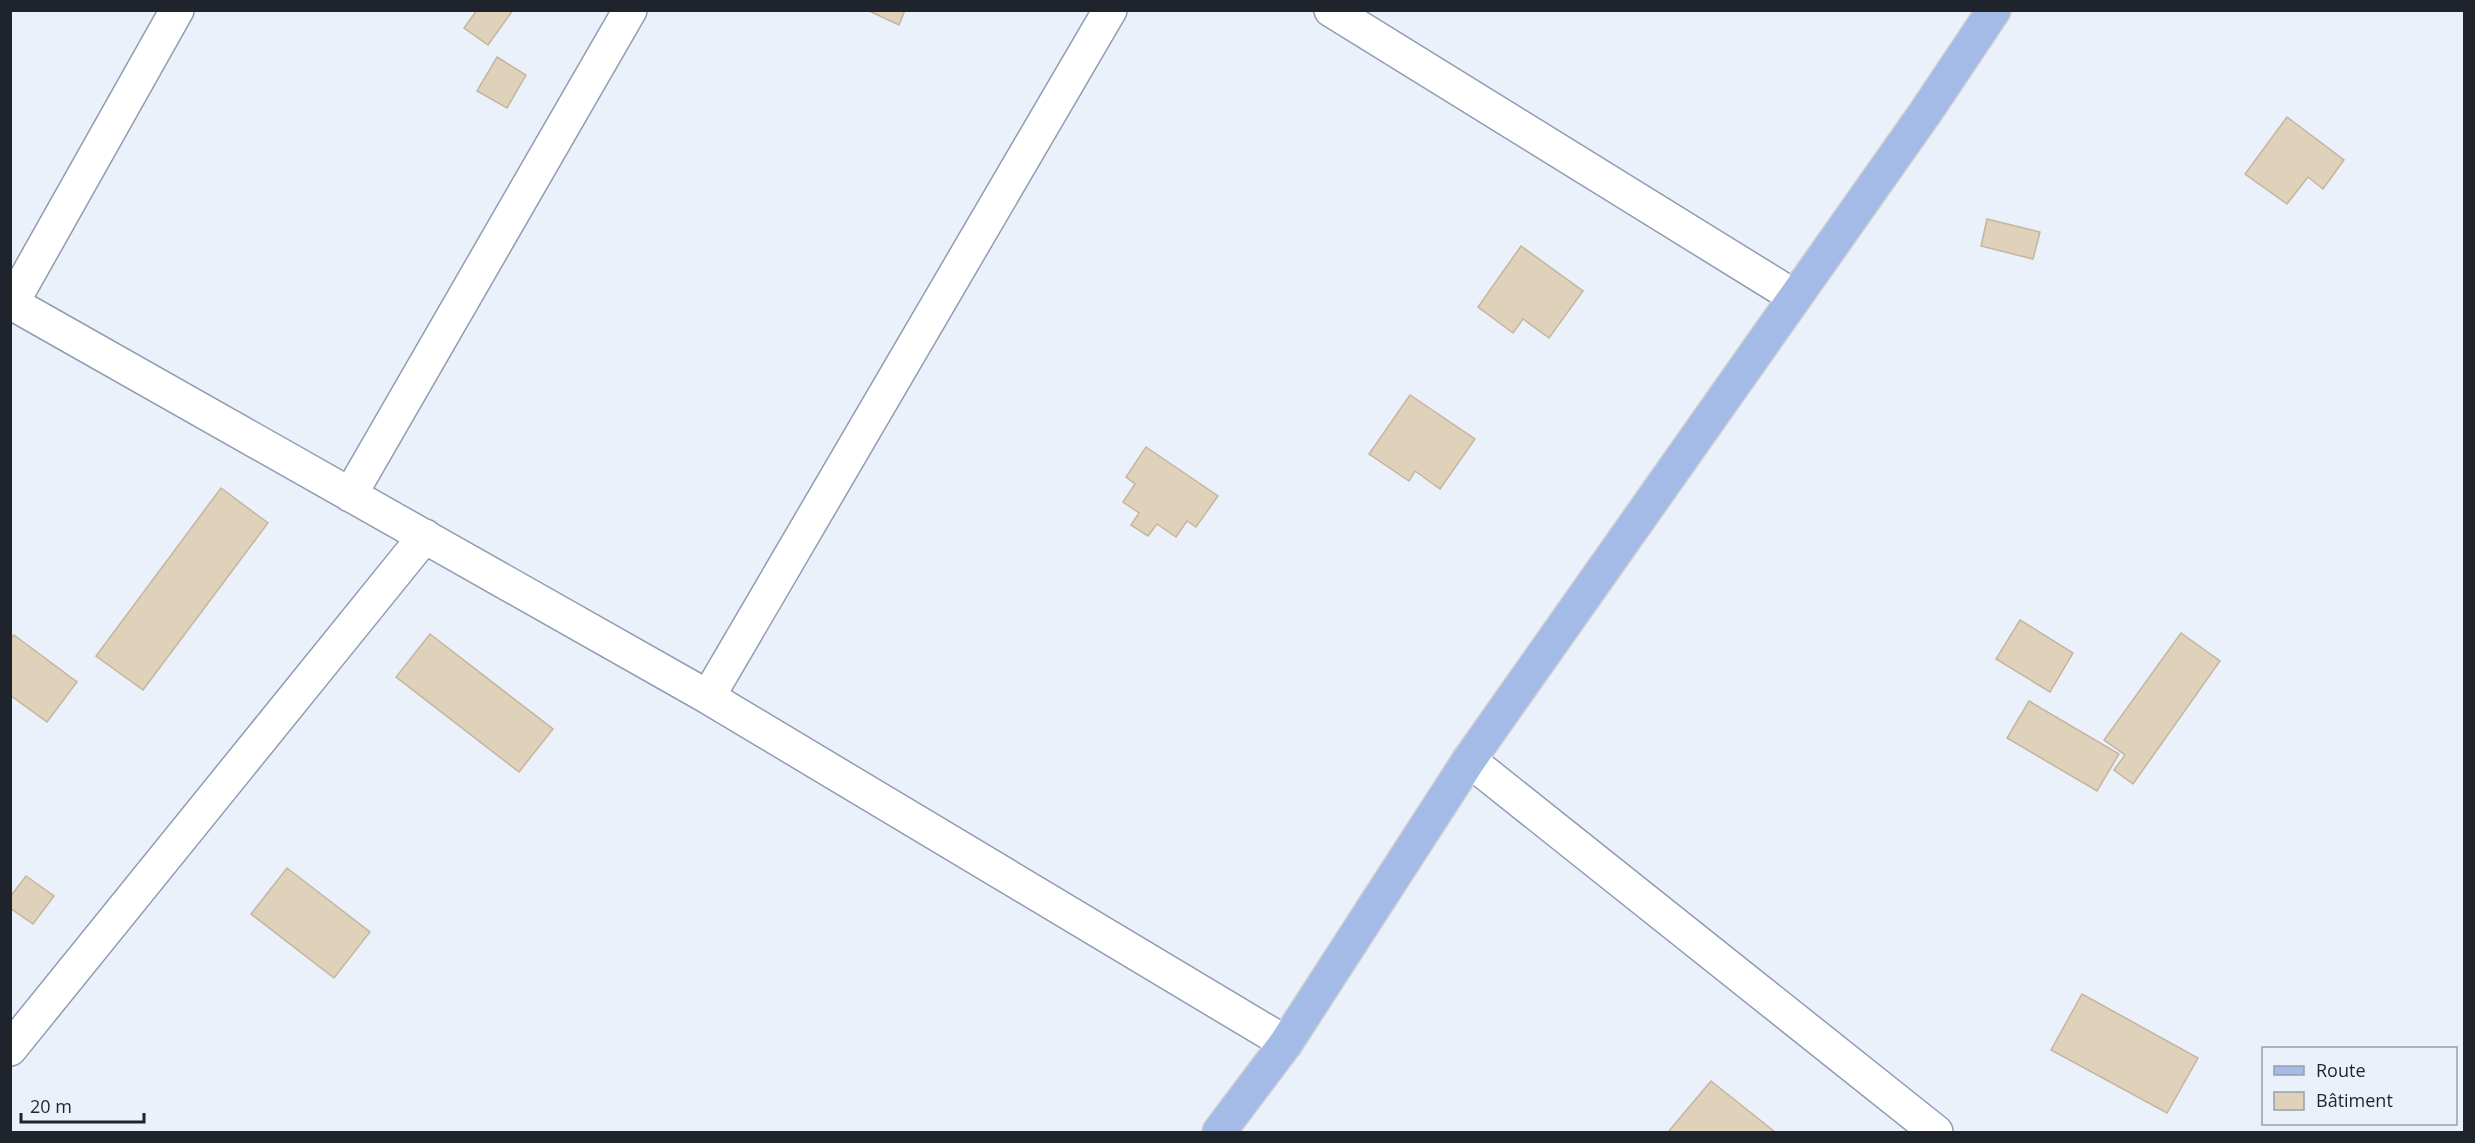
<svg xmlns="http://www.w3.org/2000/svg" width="2475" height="1143" font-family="'Open Sans',sans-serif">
<rect width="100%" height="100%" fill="#ebf1fa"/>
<path fill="#e0d1ba" stroke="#c4b59f" stroke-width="1.5" d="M477 10H513L488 45 464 28Z
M867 10H905L899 25Z
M497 57 526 75 507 108 477 91Z
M2287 117 2344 160 2323 189 2308 177 2287 204 2245 174Z
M1987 219 2040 232 2033 259 1981 246Z
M1521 246 1583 291 1549 338 1523 319 1513 333 1478 307Z
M1410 395 1475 439 1440 489 1415 471 1409 481 1369 454Z
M1146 447 1218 496 1196 527 1187 521 1176 537 1157 524 1148 536 1131 525 1139 513 1123 502 1135 484 1126 477Z
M221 488 268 523 143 690 96 656Z
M2020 620 2073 653 2050 692 1996 659Z
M2181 633 2220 661 2133 784 2114 770 2125 755 2104 740Z
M430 634 553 729 519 772 396 677Z
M14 635 77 682 47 722 10 695V640Z
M2029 701 2119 754 2097 791 2007 738Z
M287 868 370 932 334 978 251 914Z
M26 876 54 896 33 924 10 908V897Z
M2082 994 2198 1058 2167 1113 2051 1050Z
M1711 1081 1775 1132H1668Z"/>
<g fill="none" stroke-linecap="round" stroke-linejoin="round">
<defs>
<path id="minor" d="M1331 10 1795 297
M10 302 708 697 1286 1043
M12 303 177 10
M350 495 630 10
M708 697 1110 10
M1469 760 1936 1132
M10 1049 425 536"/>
<path id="major" d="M1219 1132 1286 1043 1469 760 1925 113 1994 10"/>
</defs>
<use href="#minor" stroke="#909cb2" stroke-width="36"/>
<use href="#major" stroke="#cecfd1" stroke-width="36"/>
<use href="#minor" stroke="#fff" stroke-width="33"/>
<use href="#major" stroke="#a4bbe7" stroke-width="33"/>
</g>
<rect width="2475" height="1143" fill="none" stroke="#1f232c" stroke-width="24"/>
<rect x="2262" y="1047" width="195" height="78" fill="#ebf1fa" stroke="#999fa8" stroke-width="1.5"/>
<rect x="2274" y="1066" width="30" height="9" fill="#a4bbe7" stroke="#999fa8" stroke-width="1.5"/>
<text x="2316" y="1077" font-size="18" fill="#1f232c">Route</text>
<rect x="2274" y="1092" width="30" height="18" fill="#e0d1ba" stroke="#999fa8" stroke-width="1.5"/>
<text x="2316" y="1107" font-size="18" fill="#1f232c">Bâtiment</text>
<path d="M21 1113v9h123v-9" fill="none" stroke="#1f232c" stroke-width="3"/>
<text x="30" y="1113" font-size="18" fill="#1f232c" stroke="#ebf1fa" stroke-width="4.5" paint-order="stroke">20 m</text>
</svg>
